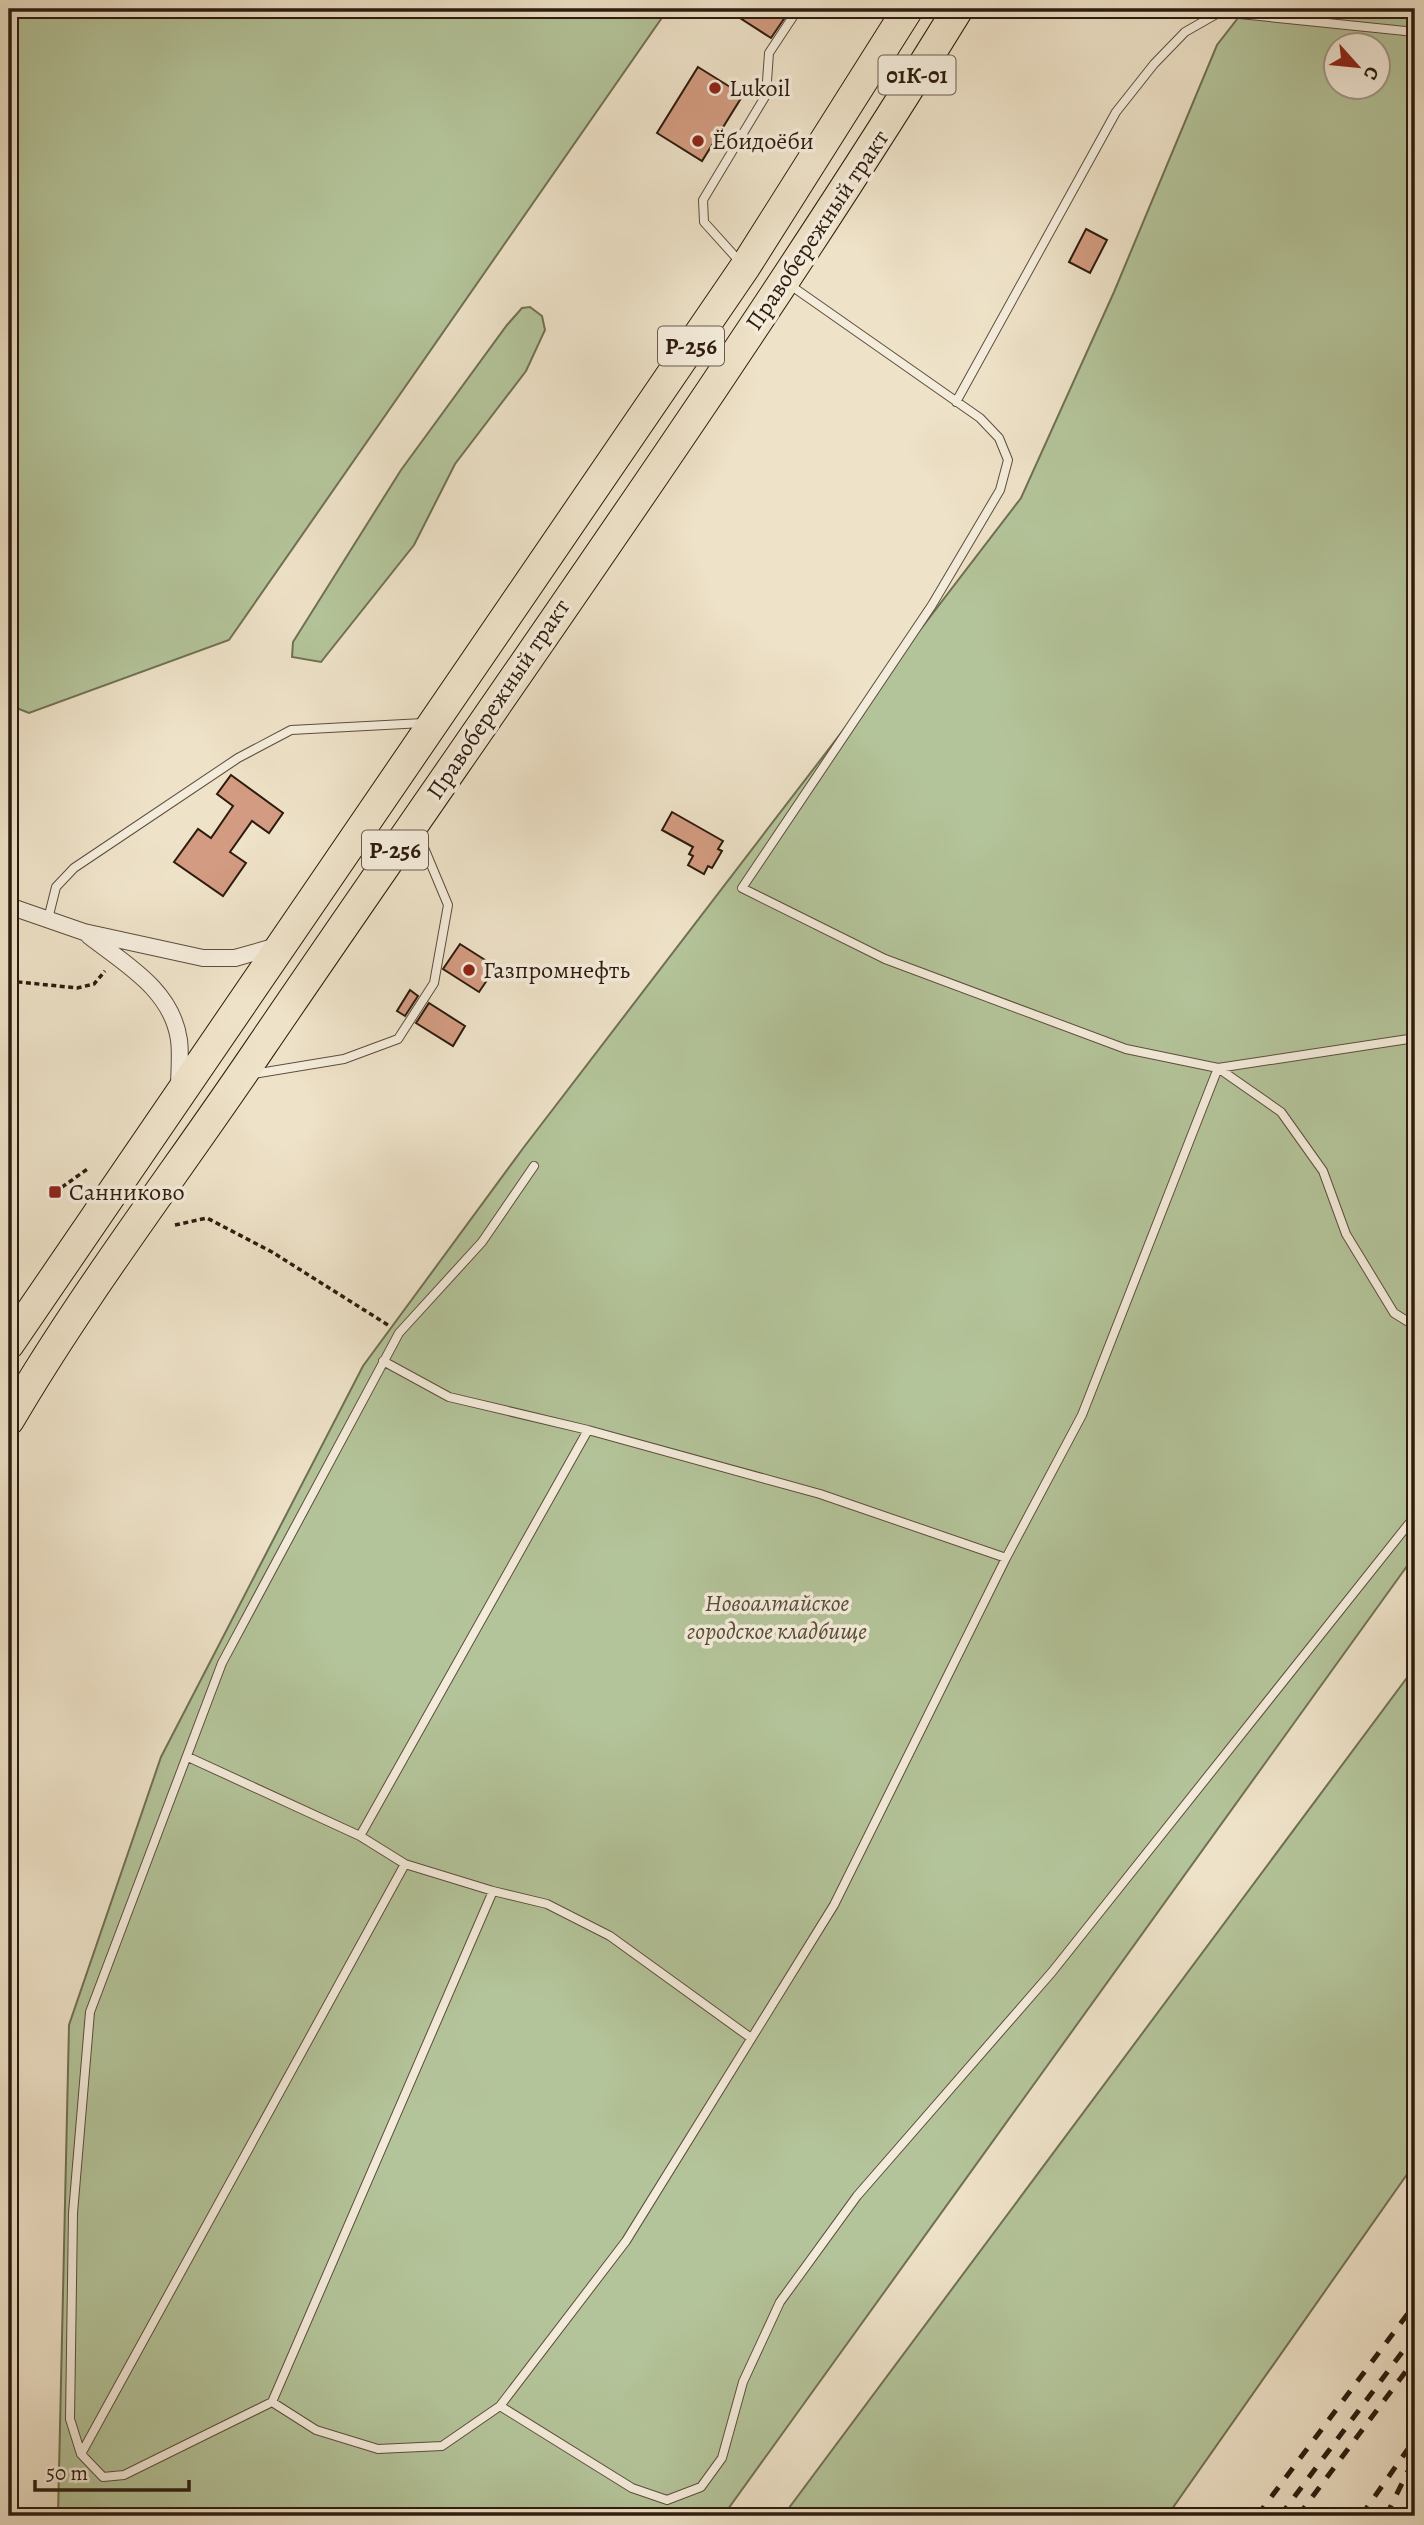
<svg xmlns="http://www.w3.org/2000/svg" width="1424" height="2525" font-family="Alegreya,serif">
<rect width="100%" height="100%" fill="#eee2c8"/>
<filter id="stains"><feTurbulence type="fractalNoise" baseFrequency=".00286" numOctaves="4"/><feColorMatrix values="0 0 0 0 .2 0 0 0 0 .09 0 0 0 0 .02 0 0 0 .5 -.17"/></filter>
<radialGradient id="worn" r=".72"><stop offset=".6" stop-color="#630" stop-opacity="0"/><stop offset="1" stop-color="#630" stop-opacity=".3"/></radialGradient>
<path fill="#b4c49a" stroke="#707054" stroke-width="2" fill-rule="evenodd" d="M9 9H668L229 640 29 713 9 705Z
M1245 9H1415V1555L723 2516H58L69 2025 161 1757 363 1366 524 1147 1021 498 1114 292 1217 45ZM1336 46H1378V88H1336Z
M530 307 542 316 545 330 526 371 455 464 414 545 321 662 292 657 293 642 401 470 507 325 522 308Z
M1415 1667V2163L1167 2516H783Z"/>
<path fill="#d39b81" stroke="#2d1b0e" stroke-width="2" d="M726 9H788L790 10 771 38Z
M698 67 743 95 702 161 657 133Z
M1086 229 1107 240 1090 273 1069 262Z
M231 775 283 813 269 833 252 821 230 852 246 863 223 896 174 862 198 829 211 838 233 806 217 794Z
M672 812 723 841 718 849 722 851 712 868 708 866 704 874 688 865 693 856 689 854 693 847 662 830Z
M460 944 496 967 479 992 443 969Z
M410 990 418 996 405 1016 397 1011Z
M429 1003 465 1026 453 1046 416 1023Z"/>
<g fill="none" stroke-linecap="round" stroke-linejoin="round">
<defs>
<path id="lane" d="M741 263 704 222 703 200 766 95 769 53 798 9
M790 285 980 418 999 438 1008 460 1000 490 932 605 742 888 885 959 1126 1049 1218 1068 1415 1038
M956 402 1116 112 1154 64 1185 32 1220 12 1415 32
M48 919 56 887 74 868 238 758 291 730 423 723
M253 1074 344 1059 398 1039 434 983 448 905 417 831
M534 1166 482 1242 399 1333 222 1663 90 2012 73 2213 70 2419 81 2454 103 2477 124 2475 272 2402 316 2430 378 2449 442 2446 500 2406 626 2241 834 1905 1006 1558 1082 1415 1218 1068 1281 1112 1323 1171 1346 1234 1394 1313 1415 1326
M383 1361 449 1397 588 1430 820 1494 1006 1558
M188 1757 360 1836 405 1864 493 1891 547 1904 610 1936 751 2038
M360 1836 588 1430
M272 2402 493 1891
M500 2406 632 2488 667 2500 701 2487 722 2458 743 2382 780 2302 857 2196 1052 1972 1415 1516
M81 2454 405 1864"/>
<path id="street" d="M9 906 84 932 203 958H235L277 946
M89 936C125 964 172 990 179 1040 181 1055 179 1073 179 1089"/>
<path id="highway" d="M9 1344 745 267 908 9
M9 1420C85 1290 178 1170 262 1045 496 701 740 363 958 9"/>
</defs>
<use href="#lane" stroke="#5d4d3c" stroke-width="10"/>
<use href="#street" stroke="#5d4d3c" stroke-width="18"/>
<use href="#highway" stroke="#2d1b0e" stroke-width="32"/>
<path stroke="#2d1b0e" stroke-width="3.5" stroke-dasharray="5 3.5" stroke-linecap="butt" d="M9 981 77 988 94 984 105 971
M55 1192 89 1168
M175 1225 207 1218 272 1252 388 1325"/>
<use href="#lane" stroke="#f4ecdb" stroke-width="8"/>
<use href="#street" stroke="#f4ecdb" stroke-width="16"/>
<use href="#highway" stroke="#eee2c8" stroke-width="30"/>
<path stroke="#2d1b0e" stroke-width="5" stroke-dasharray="12 12" stroke-linecap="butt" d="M1257 2516 1415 2304
M1280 2516 1415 2335
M1298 2516 1415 2359
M1361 2516 1415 2439
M1386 2516 1415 2457"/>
</g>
<g fill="#8f2418" stroke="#f4ecdb" stroke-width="2.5">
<circle cx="715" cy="88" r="7"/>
<circle cx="698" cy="141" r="7"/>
<circle cx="469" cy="970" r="7"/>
<rect x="48" y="1185" width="14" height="14" rx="3.5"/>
</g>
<g text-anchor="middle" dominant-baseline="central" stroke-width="7" stroke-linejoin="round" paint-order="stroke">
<g fill="#f4ecdb" stroke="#695a4c" stroke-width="2">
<rect x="878.5" y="55.5" width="77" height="39" rx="5"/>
<rect x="658" y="326.5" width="66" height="39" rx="5"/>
<rect x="362" y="830.5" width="66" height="39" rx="5"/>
</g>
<g font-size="23" font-weight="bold" fill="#2d1b0e">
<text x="917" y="75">01К-01</text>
<text x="691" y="346">Р-256</text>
<text x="395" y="850">Р-256</text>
</g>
<g font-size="24" fill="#2d1b0e" stroke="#f4ecdb" text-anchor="start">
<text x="729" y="88">Lukoil</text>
<text x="712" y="141">Ёбидоёби</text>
<text x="483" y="970">Газпромнефть</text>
<text x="69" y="1192">Санниково</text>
</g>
<g font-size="24" fill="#2d1b0e" stroke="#f4ecdb">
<text transform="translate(817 230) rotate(-56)">Правобережный тракт</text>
<text transform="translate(498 699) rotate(-56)">Правобережный тракт</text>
</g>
<g font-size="24" font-style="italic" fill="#564e38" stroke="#f4ecdb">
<text x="777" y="1603">Новоалтайское<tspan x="777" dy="28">городское кладбище</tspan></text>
</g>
</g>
<rect width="1424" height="2525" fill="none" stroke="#eee2c8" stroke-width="35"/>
<rect x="10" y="10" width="1403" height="2504" fill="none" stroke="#2d1b0e" stroke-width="3.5"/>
<rect x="18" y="18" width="1389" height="2490" fill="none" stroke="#2d1b0e" stroke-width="2"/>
<g transform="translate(1357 66) rotate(117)"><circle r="33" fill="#f4ecdb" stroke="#a49889" stroke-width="2"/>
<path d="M0-5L12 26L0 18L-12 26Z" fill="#8f2418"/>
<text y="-10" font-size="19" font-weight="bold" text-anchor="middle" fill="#2d1b0e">С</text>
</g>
<path d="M35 2480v10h154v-10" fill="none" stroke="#2d1b0e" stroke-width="3.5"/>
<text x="46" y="2480" font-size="21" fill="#2d1b0e" stroke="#f4ecdb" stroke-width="5" paint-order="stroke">50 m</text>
<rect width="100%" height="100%" filter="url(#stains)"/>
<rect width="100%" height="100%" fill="url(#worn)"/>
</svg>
